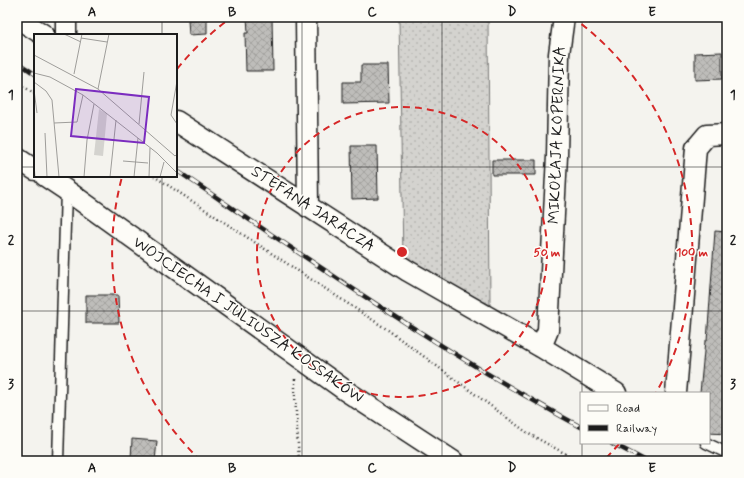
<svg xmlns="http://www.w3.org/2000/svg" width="744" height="478" font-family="Mynerve,sans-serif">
<defs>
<pattern id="grass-dots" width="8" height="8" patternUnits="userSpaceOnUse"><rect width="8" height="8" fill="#d4d3cf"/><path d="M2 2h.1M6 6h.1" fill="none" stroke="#b5b5b1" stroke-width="1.8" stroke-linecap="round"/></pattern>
<pattern id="building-cross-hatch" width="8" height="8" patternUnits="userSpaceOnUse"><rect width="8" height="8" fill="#bebdba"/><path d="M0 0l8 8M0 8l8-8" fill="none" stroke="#a3a29f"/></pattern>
</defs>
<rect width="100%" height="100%" fill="#f4f3ee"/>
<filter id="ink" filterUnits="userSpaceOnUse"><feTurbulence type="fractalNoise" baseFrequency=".025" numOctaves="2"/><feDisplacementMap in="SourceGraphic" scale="8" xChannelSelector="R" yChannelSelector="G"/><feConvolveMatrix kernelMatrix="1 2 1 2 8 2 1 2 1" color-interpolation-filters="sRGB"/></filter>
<g filter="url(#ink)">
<path fill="url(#grass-dots)" stroke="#787876" d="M399 17H488L490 305 403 259Z"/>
<path fill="url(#building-cross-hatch)" stroke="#1c1c1c" d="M247 17H272L273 71H246L245 33H248Z
M207 19V34L189 35 188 20Z
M722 52V79L695 80V53Z
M361 65H388L389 103 343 104V82H361Z
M351 146H377L378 198 352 199Z
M492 160H536V175H492Z
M715 231 727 232V434L709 433V393H700L705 341H707Z
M86 295H118L119 323H86Z
M132 439 157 441 155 461H131Z"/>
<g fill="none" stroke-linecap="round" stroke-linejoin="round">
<defs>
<path id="service" d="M706 443 727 453
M58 461 66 190"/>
<path id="minor" d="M66 17V35
M306 17 308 207
M17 18 44 35
M176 121 408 271 541 347 616 393
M17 158 35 170
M45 176 66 190 346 391 453 461
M541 347 548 330 557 156 559 54 564 17
M676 393 696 148 707 135 727 134"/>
</defs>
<use href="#service" stroke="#1c1c1c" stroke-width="13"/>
<use href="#minor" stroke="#1c1c1c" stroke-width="23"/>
<path stroke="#1c1c1c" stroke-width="2.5" stroke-dasharray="1 3" stroke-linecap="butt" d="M17 82 35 94
M154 176 388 330 529 434 579 461
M295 379V396L299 461"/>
<use href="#service" stroke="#fdfcf7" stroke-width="10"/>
<use href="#minor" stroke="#fdfcf7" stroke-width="20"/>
<defs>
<path id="rail" d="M17 62 35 74
M176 170C308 259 440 351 581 427
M612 443 646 461"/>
</defs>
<use href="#rail" stroke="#1c1c1c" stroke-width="4.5"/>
<use href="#rail" stroke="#fdfcf7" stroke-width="3" stroke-dasharray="9" stroke-linecap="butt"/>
</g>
</g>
<path fill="none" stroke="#1c1c1c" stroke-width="1" stroke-opacity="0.55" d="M162 17V35M302 17V461M442 17V461M582 17V393M17 167H35M176 167H727M162 176V461M17 311H727M582 443V461"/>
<g fill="none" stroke="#d62828" stroke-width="2" stroke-dasharray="7 5">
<circle cx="402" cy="252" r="145"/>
<path d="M619 444A290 290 0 0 1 603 461M201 461A290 290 0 0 1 122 177M177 69A290 290 0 0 1 232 17M572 17A290 290 0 0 1 656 393"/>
</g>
<g text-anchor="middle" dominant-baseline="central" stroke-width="3" stroke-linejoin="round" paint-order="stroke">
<g font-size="16" fill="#1c1c1c" stroke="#fdfcf7">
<text transform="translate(557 135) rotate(-88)">MIKOŁAJA KOPERNIKA</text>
<text transform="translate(313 209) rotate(33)">STEFANA JARACZA</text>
<text transform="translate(248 320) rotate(35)">WOJCIECHA I JULIUSZA KOSSAKÓW</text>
</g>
</g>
<g transform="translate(34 34)">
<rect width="143" height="143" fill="#f4f3ee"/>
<path d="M65 75 73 80 69 122 60 121Z" fill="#d4d3cf"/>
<path fill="none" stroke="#9e9d9a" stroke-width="1" d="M30 0 47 8M47 4 73 8M0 21 64 55 141 122 143 120M0 39 16 43 49 61 123 119 143 139M40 40 48 0M143 47 137 81 143 90M0 48 12 57 18 66 25 143M64 55 75 0M0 56 3 79M20 89 43 88 49 61M105 90 110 38M11 99 13 143M89 127 114 129M0 130 1 143M50 143 53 106 60 70M76 143 82 86M100 143 104 104M115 143 116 114M126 143 130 128"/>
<path fill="#7b2cbf" fill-opacity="0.15" stroke="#7b2cbf" stroke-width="2" d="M42 55 115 63 110 109 37 102Z"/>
<rect width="143" height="143" fill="none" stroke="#1c1c1c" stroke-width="2"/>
</g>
<circle cx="402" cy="252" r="6" fill="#d62828" stroke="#fdfcf7" stroke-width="2"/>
<g font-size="12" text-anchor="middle" font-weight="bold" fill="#d62828" stroke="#fdfcf7" stroke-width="3" stroke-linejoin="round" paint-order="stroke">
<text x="547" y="256">50 m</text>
<text x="692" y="256">100 m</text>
</g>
<rect width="744" height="478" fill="none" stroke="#fdfcf7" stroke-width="44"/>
<rect x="580" y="392" width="130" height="52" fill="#fdfcf7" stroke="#a3a29f"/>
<rect x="588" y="405" width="20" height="6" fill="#fdfcf7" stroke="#a3a29f"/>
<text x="616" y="412" font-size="12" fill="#1c1c1c">Road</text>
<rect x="588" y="425" width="20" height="6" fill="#1c1c1c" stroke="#a3a29f"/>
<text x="616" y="432" font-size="12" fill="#1c1c1c">Railway</text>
<rect x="22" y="22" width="700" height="434" fill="none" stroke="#1c1c1c" stroke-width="1.5"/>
<g font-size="13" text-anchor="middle" font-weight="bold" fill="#1c1c1c">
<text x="92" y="16">A</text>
<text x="232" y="16">B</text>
<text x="372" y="16">C</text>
<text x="512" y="16">D</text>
<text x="652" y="16">E</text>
<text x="11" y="99">1</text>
<text x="733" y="99">1</text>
<text x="11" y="244">2</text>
<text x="733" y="244">2</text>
<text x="11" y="388">3</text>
<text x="733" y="388">3</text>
<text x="92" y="472">A</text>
<text x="232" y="472">B</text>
<text x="372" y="472">C</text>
<text x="512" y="472">D</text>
<text x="652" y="472">E</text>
</g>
</svg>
